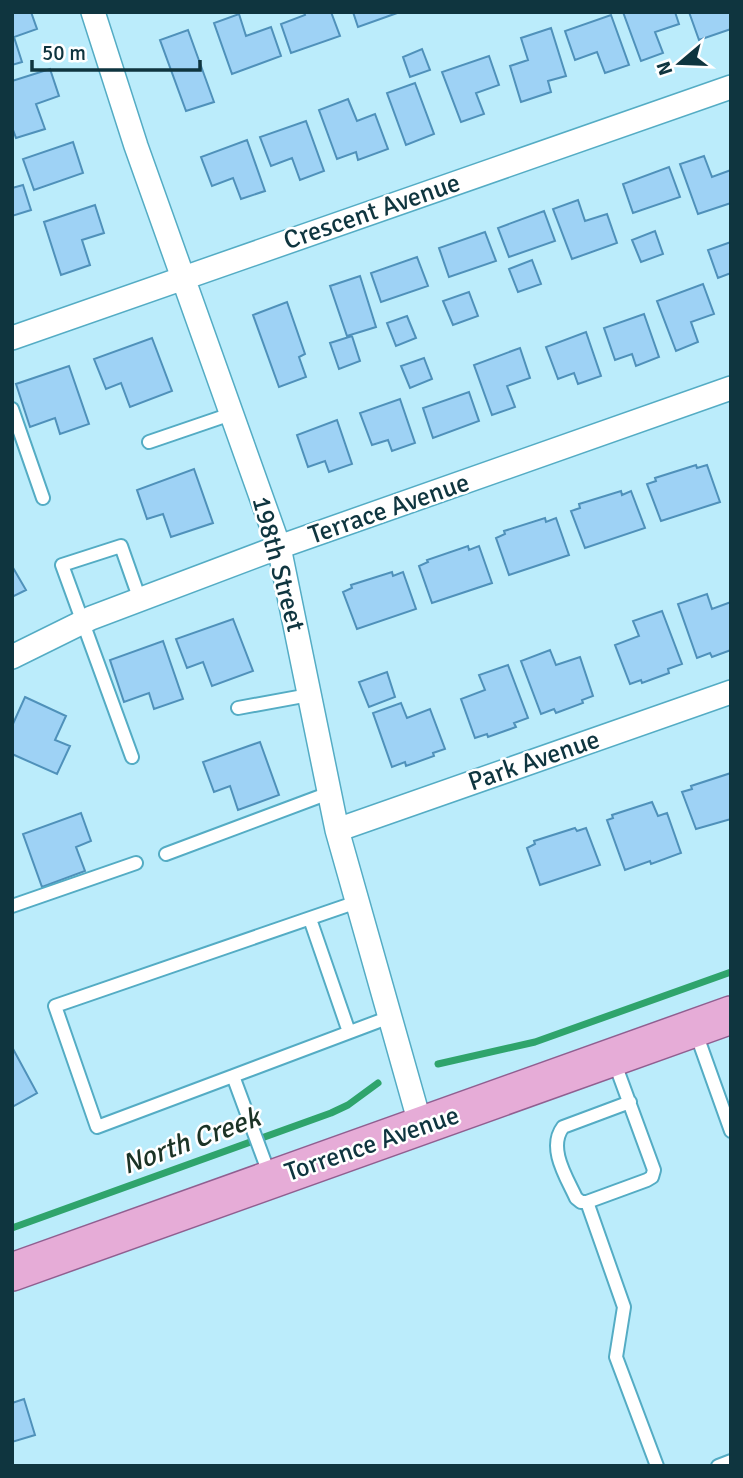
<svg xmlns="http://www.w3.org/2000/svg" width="743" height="1478" font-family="Signika,sans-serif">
<rect width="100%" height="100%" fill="#bbecfb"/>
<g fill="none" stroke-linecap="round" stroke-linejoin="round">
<path stroke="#2fa46c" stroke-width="7" d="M438 1064 535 1042 731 972
M12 1228 331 1113 348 1105 378 1083"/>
</g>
<path fill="#9ed2f5" stroke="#4f91ba" stroke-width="2" d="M12 12H31L37 29 14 37 22 62 12 65Z
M304 12H331L340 36 291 53 281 24 305 15Z
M353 12H400L358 27Z
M623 12H675L679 24 655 32 663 53 641 61Z
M689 12H731V29L699 40Z
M239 14 246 36 271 27 281 56 232 74 214 23Z
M611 15 629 65 605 73 597 52 575 60 565 31Z
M551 28 566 76 548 81 551 92 521 102 510 66 528 60 521 38Z
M188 30 214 102 186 111 160 40Z
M422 49 430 70 410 77 403 57Z
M489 56 499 85 476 93 484 114 461 122 442 72Z
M50 69 59 96 36 104 45 129 16 138 12 127V81Z
M415 83 434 134 406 145 387 93Z
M348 99 357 121 375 114 388 149 358 160 356 152 337 159 319 110Z
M306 121 324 171 300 180 292 158 271 166 260 137Z
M247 140 265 191 241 199 233 178 212 186 201 157Z
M73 142 83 173 34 190 23 159Z
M704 156 712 177 731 170V203L698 214 680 164Z
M669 167 680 197 633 213 623 184Z
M23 185 31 210 12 216V188Z
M578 200 585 221 607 214 617 243 572 259 553 209Z
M95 205 104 233 82 240 90 265 61 275 44 222Z
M544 211 555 241 509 257 498 228Z
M655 231 663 254 641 262 632 240Z
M485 232 496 261 449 277 439 248Z
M731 242V273L718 278 708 250Z
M417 257 428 286 381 302 371 273Z
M532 260 541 284 518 292 509 269Z
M360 276 376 327 347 336 330 286Z
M703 284 714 314 691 322 698 342 676 351 657 301Z
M469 292 478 316 453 325 443 301Z
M287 302 305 354 299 357 306 377 279 387 253 315Z
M644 314 659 357 636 366 632 354 615 360 604 328Z
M407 316 416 338 396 346 387 323Z
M586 332 601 376 578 384 574 373 558 379 546 347Z
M352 336 360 361 339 369 330 343Z
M152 338 172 391 130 407 121 383 106 389 94 359Z
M520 348 530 378 507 386 515 407 492 415 474 365Z
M424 358 432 379 410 388 401 366Z
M69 366 89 424 60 434 55 418 30 427 16 384Z
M469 392 479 421 433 438 423 408Z
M400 399 415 443 392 451 388 440 372 445 360 413Z
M337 420 352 464 329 472 325 461 308 467 297 435Z
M696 465 697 468 707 465 720 502 661 521 647 484 656 481 655 478Z
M194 469 213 523 171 537 163 514 147 519 137 490Z
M621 491 622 495 631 491 645 528 585 548 571 511 580 508 579 504Z
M545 518 546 522 556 518 569 555 509 575 496 538 505 534 504 531Z
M468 546 469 550 479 546 492 583 432 603 419 566 428 562 427 560Z
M12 566 26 590 12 597Z
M392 572 393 576 403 572 416 609 357 629 343 592 352 588 351 585Z
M707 594 712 609 731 602V650L712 657 710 653 697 658 678 604Z
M662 611 682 664 668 669 669 673 642 683 641 680 630 684 615 645 639 636 633 621Z
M233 619 253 671 212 686 203 662 187 668 176 639Z
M163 641 183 699 154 709 149 693 124 702 110 660Z
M550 650 556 665 580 657 593 696 582 700 583 703 556 713 554 709 541 714 521 661Z
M508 665 528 718 514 723 516 727 488 737 487 734 475 738 461 699 485 690 479 675Z
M387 672 395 697 369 707 359 682Z
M25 697 66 716 55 740 70 746 57 774 12 754V726Z
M401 703 407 718 430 709 445 749 433 753 434 756 406 766 405 762 392 767 373 713Z
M260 742 279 795 238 810 230 786 214 792 203 762Z
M731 773V819L696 829 682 792 692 789 691 786Z
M652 802 658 816 667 813 681 853 651 864 650 861 625 870 607 820 613 818 612 815Z
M81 813 91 841 76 847 85 871 42 887 23 834Z
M575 828 577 831 586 828 600 865 540 885 527 848 535 844 534 841Z
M12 1047 37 1093 12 1107Z
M24 1399 35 1435 12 1442V1403Z"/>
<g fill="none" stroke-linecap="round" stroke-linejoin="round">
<defs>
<path id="service" d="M12 409 43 498
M149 442 231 414
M238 708 309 695
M132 757 62 565 121 546 140 600
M166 854 329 793
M12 906 136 863
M310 919 349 1032
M696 1033 731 1131
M614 1061 654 1170 652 1177 647 1180 587 1202 624 1307 616 1357 657 1466
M233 1076 97 1127 55 1006 357 902
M270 1176 233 1076 390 1017
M587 1202H581L576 1198C567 1178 547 1148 563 1127L630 1102
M718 1466 731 1461"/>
<path id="minor" d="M93 12 136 146 279 547 337 830 421 1127
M12 338 731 87
M12 657 91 618 279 547 731 388
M337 830 731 692"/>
<path id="primary" d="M12 1272 731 1015"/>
</defs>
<use href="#service" stroke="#54acc4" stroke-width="16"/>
<use href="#minor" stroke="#54acc4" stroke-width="26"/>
<use href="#primary" stroke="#905f90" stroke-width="40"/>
<use href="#service" stroke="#fff" stroke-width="12"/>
<use href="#minor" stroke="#fff" stroke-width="23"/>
<use href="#primary" stroke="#e6acd7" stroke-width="37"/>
</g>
<g text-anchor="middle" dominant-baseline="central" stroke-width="5" stroke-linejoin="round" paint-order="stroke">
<g font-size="26" fill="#0f353f" stroke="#fff">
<text transform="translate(372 212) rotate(-19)">Crescent Avenue</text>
<text transform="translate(389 509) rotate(-19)">Terrace Avenue</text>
<text transform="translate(278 564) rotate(75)">198th Street</text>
<text transform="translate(534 761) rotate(-19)">Park Avenue</text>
<text transform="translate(372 1144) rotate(-19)">Torrence Avenue</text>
</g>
<g font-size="28" font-style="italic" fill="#1b3326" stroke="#fff">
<text transform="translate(191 1141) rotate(-20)">North Creek</text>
</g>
</g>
<rect width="743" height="1478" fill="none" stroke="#0f353f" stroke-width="28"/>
<g transform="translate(680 63) rotate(251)" stroke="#ffffff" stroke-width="5" paint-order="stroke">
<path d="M0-5L12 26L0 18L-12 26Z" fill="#0f353f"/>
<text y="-10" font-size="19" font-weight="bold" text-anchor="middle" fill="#0f353f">N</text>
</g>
<path d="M32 60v10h168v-10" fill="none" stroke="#0f353f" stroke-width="3.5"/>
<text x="42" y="60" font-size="21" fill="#0f353f" stroke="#ffffff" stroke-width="5" paint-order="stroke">50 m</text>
</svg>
